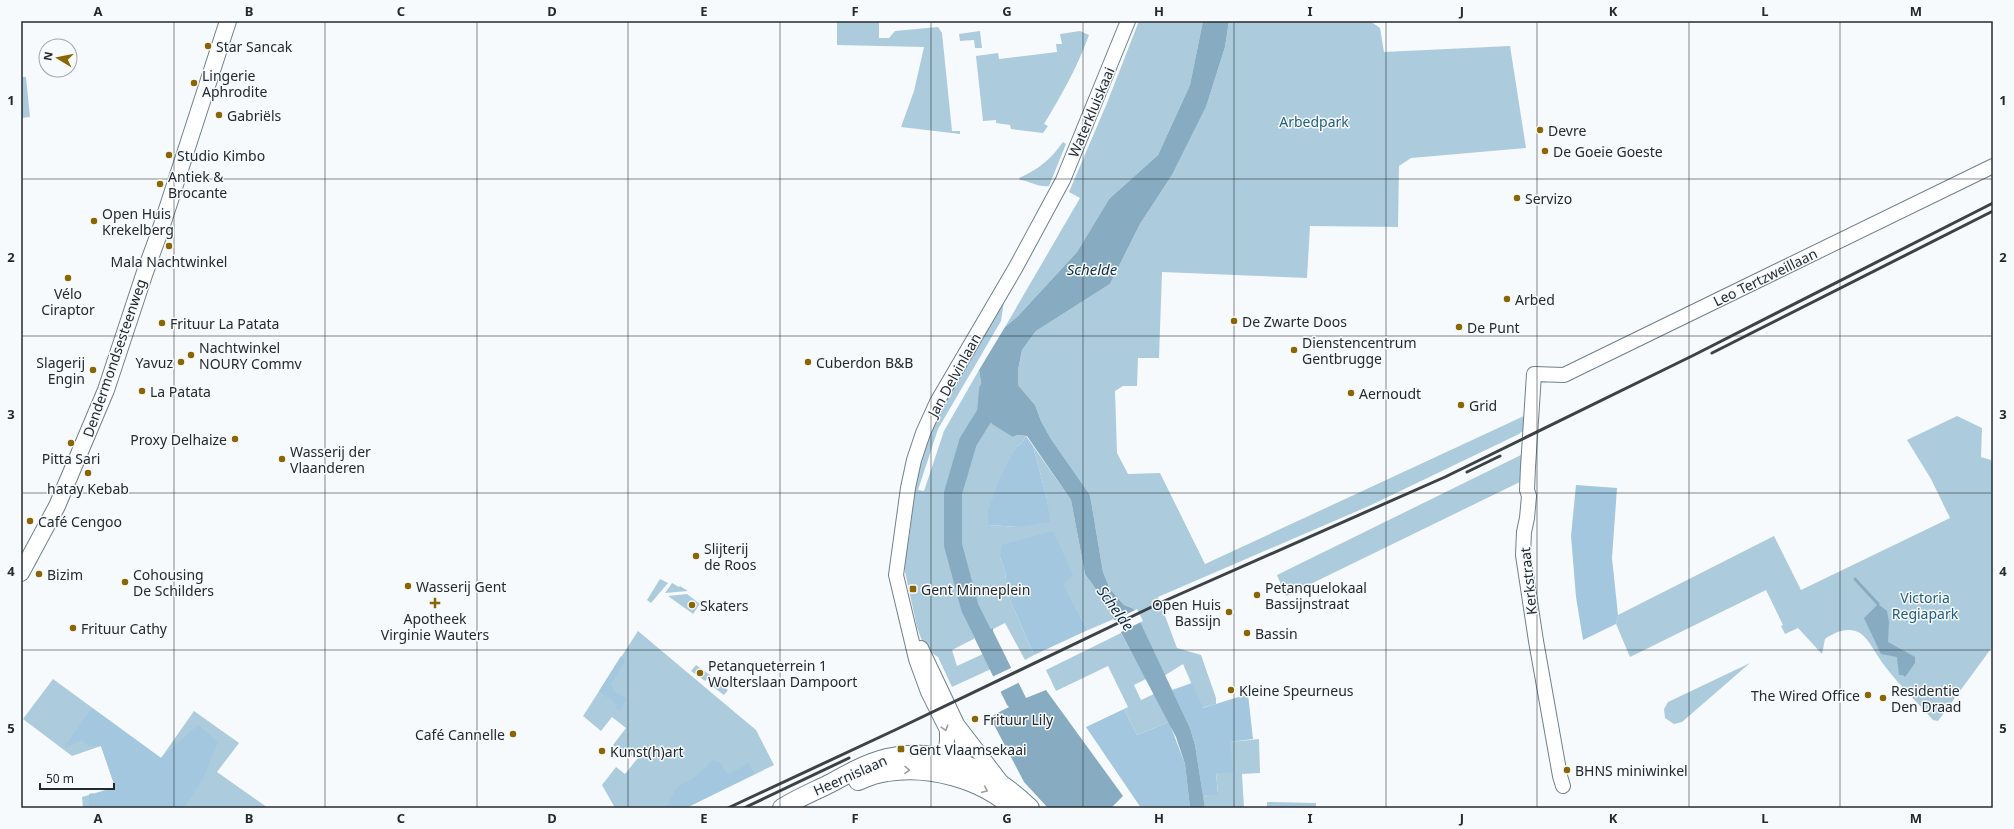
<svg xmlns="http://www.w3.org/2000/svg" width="2014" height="829" font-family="'Noto Sans',sans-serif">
<rect width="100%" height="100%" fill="#f7fafc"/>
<path fill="#accbdd" d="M837 21H879V38H889L895 31 938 27 942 33 952 131H960V134L901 127 914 91 924 47 837 45Z
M1139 21H1203L1190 85 1158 155 1109 199 1077 252 1018 316 1005 327 1080 198 1069 192 1107 103Z
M1229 21H1370L1380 28 1384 52 1510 46 1526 148 1411 158 1399 166 1398 227 1310 226 1307 278 1162 272 1159 358H1138L1137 386H1123L1115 391 1117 453 1128 474 1160 473 1205 564 1524 416 1523 431 1519 434 1369 506 1158 597 1177 648 1201 655 1216 698V704L1202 708 1183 664 1164 676 1134 609 1124 605 1110 589 1103 572 1090 495 1051 439 1041 421 1035 405 1018 385V370L1022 350 1036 331 1110 284 1140 224 1172 175 1206 107 1225 47Z
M980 31 982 48H975L974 40 960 41 959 34Z
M1080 31 1089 35C1078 66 1061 96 1044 124L1048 126 1043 133 1011 129 1010 125 996 123V120L983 121 976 56 998 53 999 59 1057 52 1056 44H1062L1060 34Z
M21 77H26L30 117 21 118Z
M1063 142 1066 144 1049 186C1039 188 1030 181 1020 180L1019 178C1039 169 1051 159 1063 142Z
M1005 295 1001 321 938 429 918 490 924 491 944 431 979 370 986 413 1013 437 1017 435 1026 436 1022 443 1016 447 989 525 1018 527 1048 516 1047 499 1033 446 1071 500 1085 574 1105 602 1114 619 1088 630 1062 583 1000 557 1005 571 1007 593 1034 655 1025 660 1005 623 952 650 957 666 983 654 991 669 952 687 938 657 925 649 917 627 905 572 904 550 909 538 915 492C905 459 986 329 1005 295Z
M1957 416 1982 428 1981 457 1991 460 1993 466V646L1938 721 1933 720C1917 702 1898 684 1884 665 1876 655 1870 640 1860 633 1849 626 1834 632 1825 639L1822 654 1798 628 1785 634 1781 626 1783 625 1766 590 1630 657 1616 624 1618 615 1774 536 1801 590 1950 518 1931 479 1907 440Z
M1523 454 1522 481 1286 596 1277 575Z
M660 579 668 583 651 603 647 600Z
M672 583 679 587 680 586 688 591 665 593Z
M687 594 700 604 693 614 668 596Z
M638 631 756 730 774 765 686 808H615L602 785 616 767 625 774 641 754 635 751 630 758 613 745 626 728 612 717 601 731 583 716Z
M1121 633 1146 679 1134 685 1141 700 1154 694 1169 722 1137 735 1124 709 1128 707 1108 666 1056 691 1046 670Z
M1750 663 1682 722 1674 724 1665 718 1664 709 1668 702Z
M696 665 710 675 705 681 691 671Z
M53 679 161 758 194 711 239 743 217 772 268 808H83L82 797 115 787 101 746 72 756 23 719Z
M713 679 728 690 724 695 709 684Z
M1259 739 1260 773 1242 774 1244 808H1205L1203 796 1218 793 1216 773 1230 742Z
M1267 802 1316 803V808H1267Z"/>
<path fill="#a2c7de" d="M1026 436 1033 446 1047 499 1050 522 1018 527 989 525 988 512 999 480 1016 447 1022 443Z
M1576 485 1617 488 1612 558 1618 615 1616 624 1583 640 1576 597 1571 536Z
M1053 531 1073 575 1063 584 1088 630 1034 655 1007 593 1005 571 1000 557 1002 545Z
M621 656 625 661 611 684 614 692 627 698 620 711 616 708 618 705 599 691Z
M1192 683 1203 708 1248 694 1253 739 1230 742 1233 772 1216 773 1218 794 1203 796 1195 745 1190 728 1172 690Z
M92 708 161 758 198 725 218 742 202 780 184 808H91L89 805V794L93 793 94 795 115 787 101 746H89L82 740 63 749Z
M1124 709 1137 735 1169 722 1185 764 1190 808H1141L1086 727Z
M713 760 719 762 728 775 749 763 754 774 686 808H666L678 786 694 778Z"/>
<path fill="#87abc1" d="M1203 21H1229L1225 47 1206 107 1172 175 1140 224 1110 284 1036 331 1022 350 1018 370V385L1035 405 1041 421 1051 439 1090 495 1103 572 1110 589 1124 605 1134 609 1190 728 1195 745 1205 808H1190L1185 764 1176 737 1105 602 1085 574 1071 500 1027 436 1017 435 1013 437 992 424 986 413 979 370 1005 327 1018 316 1077 252 1109 199 1158 155 1190 85Z
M1878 604 1887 611 1889 622 1888 642 1915 657V663L1905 677 1903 675H1899L1897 657 1881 654 1864 618Z
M993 628V631L1026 698 1046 690 1123 796 1111 808H1048L1024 782 990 717 1009 707 1007 705 975 639Z"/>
<path fill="#f7fafc" d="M1137 609 1143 621 1119 633 1113 621Z
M1013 667 1020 682 1000 692 992 677Z"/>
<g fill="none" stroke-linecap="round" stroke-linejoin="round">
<path stroke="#87abc1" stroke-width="3" d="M1855 579 1878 604"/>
<path stroke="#87abc1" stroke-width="18" d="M988 390 986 413 968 442 953 493V545L970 608 994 656"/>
<defs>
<path id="tertiary" d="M921 648 957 724 1003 784
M943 767 947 741V730L928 692 916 659 896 575 908 488 914 460 923 433 937 402 1016 267 1063 180 1128 21
M959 773 965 750 959 731
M1563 786 1560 776 1536 641 1523 555 1524 532 1527 518 1529 496 1527 490 1528 467 1534 374 1564 375 1993 166"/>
<path id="secondary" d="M21 573 57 506 106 390 145 272 160 231 228 21"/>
<path id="primary" d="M858 781C867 777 877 773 887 772 929 765 981 779 1013 808
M782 808C798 798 815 791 831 783 849 773 867 763 887 758 942 745 991 771 1030 808"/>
</defs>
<use href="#tertiary" stroke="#70808a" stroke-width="16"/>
<use href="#secondary" stroke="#70808a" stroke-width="18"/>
<use href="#primary" stroke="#70808a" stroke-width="20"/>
<use href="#tertiary" stroke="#fff" stroke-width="14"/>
<use href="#secondary" stroke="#fff" stroke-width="16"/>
<use href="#primary" stroke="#fff" stroke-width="18"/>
<path stroke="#3c4246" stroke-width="3" d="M1712 353 1993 211
M1467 472 1500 456
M728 808 895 730 1162 602 1445 477 1694 355 1993 203
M744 808 849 758"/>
</g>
<defs><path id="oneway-chevron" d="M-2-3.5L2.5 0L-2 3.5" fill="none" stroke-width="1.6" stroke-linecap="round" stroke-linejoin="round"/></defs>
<g stroke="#9c9fa1">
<use href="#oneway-chevron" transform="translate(945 728) rotate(73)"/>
<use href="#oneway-chevron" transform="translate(907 770) rotate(1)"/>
<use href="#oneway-chevron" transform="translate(985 790) rotate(25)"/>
</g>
<path fill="none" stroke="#232a2e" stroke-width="1" stroke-opacity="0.55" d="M174 21V808M325 21V808M477 21V808M628 21V808M780 21V808M931 21V808M1083 21V808M1234 21V808M1386 21V808M1537 21V808M1689 21V808M1840 21V808M21 179H1993M21 336H1993M21 493H1993M21 650H1993"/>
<g fill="#896603" stroke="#f7fafc" stroke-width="1.5">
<circle cx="208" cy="46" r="4"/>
<circle cx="194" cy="83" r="4"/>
<circle cx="219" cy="115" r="4"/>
<circle cx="1540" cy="130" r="4"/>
<circle cx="1545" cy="151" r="4"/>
<circle cx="169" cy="155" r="4"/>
<circle cx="160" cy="184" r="4"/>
<circle cx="1517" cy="198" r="4"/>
<circle cx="94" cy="221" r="4"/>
<circle cx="169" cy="246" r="4"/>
<circle cx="68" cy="278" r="4"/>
<circle cx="1507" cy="299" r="4"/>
<circle cx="1234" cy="321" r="4"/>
<circle cx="162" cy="323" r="4"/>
<circle cx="1459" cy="327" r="4"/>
<circle cx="1294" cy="350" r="4"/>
<circle cx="191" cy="355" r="4"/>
<circle cx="181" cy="362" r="4"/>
<circle cx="808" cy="362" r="4"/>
<circle cx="93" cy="370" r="4"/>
<circle cx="142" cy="391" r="4"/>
<circle cx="1351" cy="393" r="4"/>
<circle cx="1461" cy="405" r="4"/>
<circle cx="235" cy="439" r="4"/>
<circle cx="71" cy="443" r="4"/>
<circle cx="282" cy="459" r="4"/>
<circle cx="88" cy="473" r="4"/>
<circle cx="30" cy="521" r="4"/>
<circle cx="696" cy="556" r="4"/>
<circle cx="39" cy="574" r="4"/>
<circle cx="125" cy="582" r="4"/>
<circle cx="408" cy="586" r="4"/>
<rect x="909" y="585" width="8" height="8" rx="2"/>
<circle cx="1257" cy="595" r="4"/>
<path d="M433 597h4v4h4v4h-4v4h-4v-4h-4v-4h4z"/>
<circle cx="692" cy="605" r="4"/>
<circle cx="1229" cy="612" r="4"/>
<circle cx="73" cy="628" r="4"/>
<circle cx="1247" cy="633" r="4"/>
<circle cx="700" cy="673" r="4"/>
<circle cx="1231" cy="690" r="4"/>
<circle cx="1868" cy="695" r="4"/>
<circle cx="1883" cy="698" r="4"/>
<circle cx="975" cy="719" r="4"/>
<circle cx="513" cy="734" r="4"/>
<rect x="897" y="745" width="8" height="8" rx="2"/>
<circle cx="602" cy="751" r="4"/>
<circle cx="1567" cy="770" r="4"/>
</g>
<g text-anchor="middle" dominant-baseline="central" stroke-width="3" stroke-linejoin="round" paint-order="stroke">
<g font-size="14" fill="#232a2e" stroke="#f7fafc" text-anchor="start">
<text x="216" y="46">Star Sancak</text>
<text x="202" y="75">Lingerie<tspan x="202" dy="16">Aphrodite</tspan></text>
<text x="227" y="115">Gabriëls</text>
<text x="1548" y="130">Devre</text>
<text x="1553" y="151">De Goeie Goeste</text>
<text x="177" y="155">Studio Kimbo</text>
<text x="168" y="176">Antiek &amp;<tspan x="168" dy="16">Brocante</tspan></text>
<text x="1525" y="198">Servizo</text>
<text x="102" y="213">Open Huis<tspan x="102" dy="16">Krekelberg</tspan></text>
<text x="169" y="261" text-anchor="middle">Mala Nachtwinkel</text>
<text x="68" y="293" text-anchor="middle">Vélo<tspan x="68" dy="16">Ciraptor</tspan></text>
<text x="1515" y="299">Arbed</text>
<text x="1242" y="321">De Zwarte Doos</text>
<text x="170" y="323">Frituur La Patata</text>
<text x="1467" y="327">De Punt</text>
<text x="1302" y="342">Dienstencentrum<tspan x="1302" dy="16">Gentbrugge</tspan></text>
<text x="199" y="347">Nachtwinkel<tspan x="199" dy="16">NOURY Commv</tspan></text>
<text x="85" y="362" text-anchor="end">Slagerij<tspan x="85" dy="16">Engin</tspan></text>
<text x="173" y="362" text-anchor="end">Yavuz</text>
<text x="816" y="362">Cuberdon B&amp;B</text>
<text x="150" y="391">La Patata</text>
<text x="1359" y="393">Aernoudt</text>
<text x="1469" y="405">Grid</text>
<text x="227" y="439" text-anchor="end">Proxy Delhaize</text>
<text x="290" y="451">Wasserij der<tspan x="290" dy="16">Vlaanderen</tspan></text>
<text x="71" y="458" text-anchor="middle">Pitta Sari</text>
<text x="88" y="488" text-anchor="middle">hatay Kebab</text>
<text x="38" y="521">Café Cengoo</text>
<text x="704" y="548">Slijterij<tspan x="704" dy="16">de Roos</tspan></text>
<text x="47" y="574">Bizim</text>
<text x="133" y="574">Cohousing<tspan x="133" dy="16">De Schilders</tspan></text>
<text x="416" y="586">Wasserij Gent</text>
<text x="1265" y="587">Petanquelokaal<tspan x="1265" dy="16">Bassijnstraat</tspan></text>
<text x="921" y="589">Gent Minneplein</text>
<text x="1221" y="604" text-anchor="end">Open Huis<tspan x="1221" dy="16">Bassijn</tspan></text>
<text x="700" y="605">Skaters</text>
<text x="435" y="618" text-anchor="middle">Apotheek<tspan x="435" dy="16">Virginie Wauters</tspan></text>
<text x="81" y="628">Frituur Cathy</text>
<text x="1255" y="633">Bassin</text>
<text x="708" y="665">Petanqueterrein 1<tspan x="708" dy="16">Wolterslaan Dampoort</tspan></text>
<text x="1239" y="690">Kleine Speurneus</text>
<text x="1891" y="690">Residentie<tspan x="1891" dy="16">Den Draad</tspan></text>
<text x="1860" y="695" text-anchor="end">The Wired Office</text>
<text x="983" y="719">Frituur Lily</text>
<text x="505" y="734" text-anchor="end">Café Cannelle</text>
<text x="909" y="749">Gent Vlaamsekaai</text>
<text x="610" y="751">Kunst(h)art</text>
<text x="1575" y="770">BHNS miniwinkel</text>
</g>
<g font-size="14" fill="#232a2e" stroke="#f7fafc">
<text transform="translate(1091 112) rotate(-67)">Waterkluiskaai</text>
<text transform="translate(1765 277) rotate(-26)">Leo Tertzweillaan</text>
<text transform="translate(114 358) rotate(-71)">Dendermondsesteenweg</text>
<text transform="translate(954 375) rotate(-61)">Jan Delvinlaan</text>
<text transform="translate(1528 581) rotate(-96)">Kerkstraat</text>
<text transform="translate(850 775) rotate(-24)">Heernislaan</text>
</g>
<g font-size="14" fill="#205e7e" stroke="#f7fafc">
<text x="1314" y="121">Arbedpark</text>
<text x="1925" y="597">Victoria<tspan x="1925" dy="16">Regiapark</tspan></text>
</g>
<g font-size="15" font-style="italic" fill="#0e2e3f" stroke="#f7fafc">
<text x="1092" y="269">Schelde</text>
<text transform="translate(1116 608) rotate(54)">Schelde</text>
</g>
</g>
<rect width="2014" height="829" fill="none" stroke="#f7fafc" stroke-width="44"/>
<g transform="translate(58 58) rotate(280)"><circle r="19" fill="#f7fafc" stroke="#a2a7aa"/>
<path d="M0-3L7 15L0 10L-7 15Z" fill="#896603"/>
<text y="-6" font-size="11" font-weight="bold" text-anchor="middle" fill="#232a2e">N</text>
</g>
<path d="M40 783v6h74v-6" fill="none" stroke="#232a2e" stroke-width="2"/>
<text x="46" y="783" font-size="12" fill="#232a2e" stroke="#f7fafc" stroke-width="3" paint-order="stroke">50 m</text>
<rect x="22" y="22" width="1970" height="785" fill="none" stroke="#232a2e" stroke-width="1.5"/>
<g font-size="13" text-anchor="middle" font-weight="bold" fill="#232a2e">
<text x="98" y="16">A</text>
<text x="249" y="16">B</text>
<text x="401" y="16">C</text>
<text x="552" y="16">D</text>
<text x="704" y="16">E</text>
<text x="855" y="16">F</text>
<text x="1007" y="16">G</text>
<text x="1159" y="16">H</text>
<text x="1310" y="16">I</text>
<text x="1462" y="16">J</text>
<text x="1613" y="16">K</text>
<text x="1765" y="16">L</text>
<text x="1916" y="16">M</text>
<text x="11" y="105">1</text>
<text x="2003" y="105">1</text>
<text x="11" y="262">2</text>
<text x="2003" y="262">2</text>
<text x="11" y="419">3</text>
<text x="2003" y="419">3</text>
<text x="11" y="576">4</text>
<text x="2003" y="576">4</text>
<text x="11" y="733">5</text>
<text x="2003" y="733">5</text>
<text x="98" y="823">A</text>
<text x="249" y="823">B</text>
<text x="401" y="823">C</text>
<text x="552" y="823">D</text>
<text x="704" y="823">E</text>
<text x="855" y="823">F</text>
<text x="1007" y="823">G</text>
<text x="1159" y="823">H</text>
<text x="1310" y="823">I</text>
<text x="1462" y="823">J</text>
<text x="1613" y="823">K</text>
<text x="1765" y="823">L</text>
<text x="1916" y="823">M</text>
</g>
</svg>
